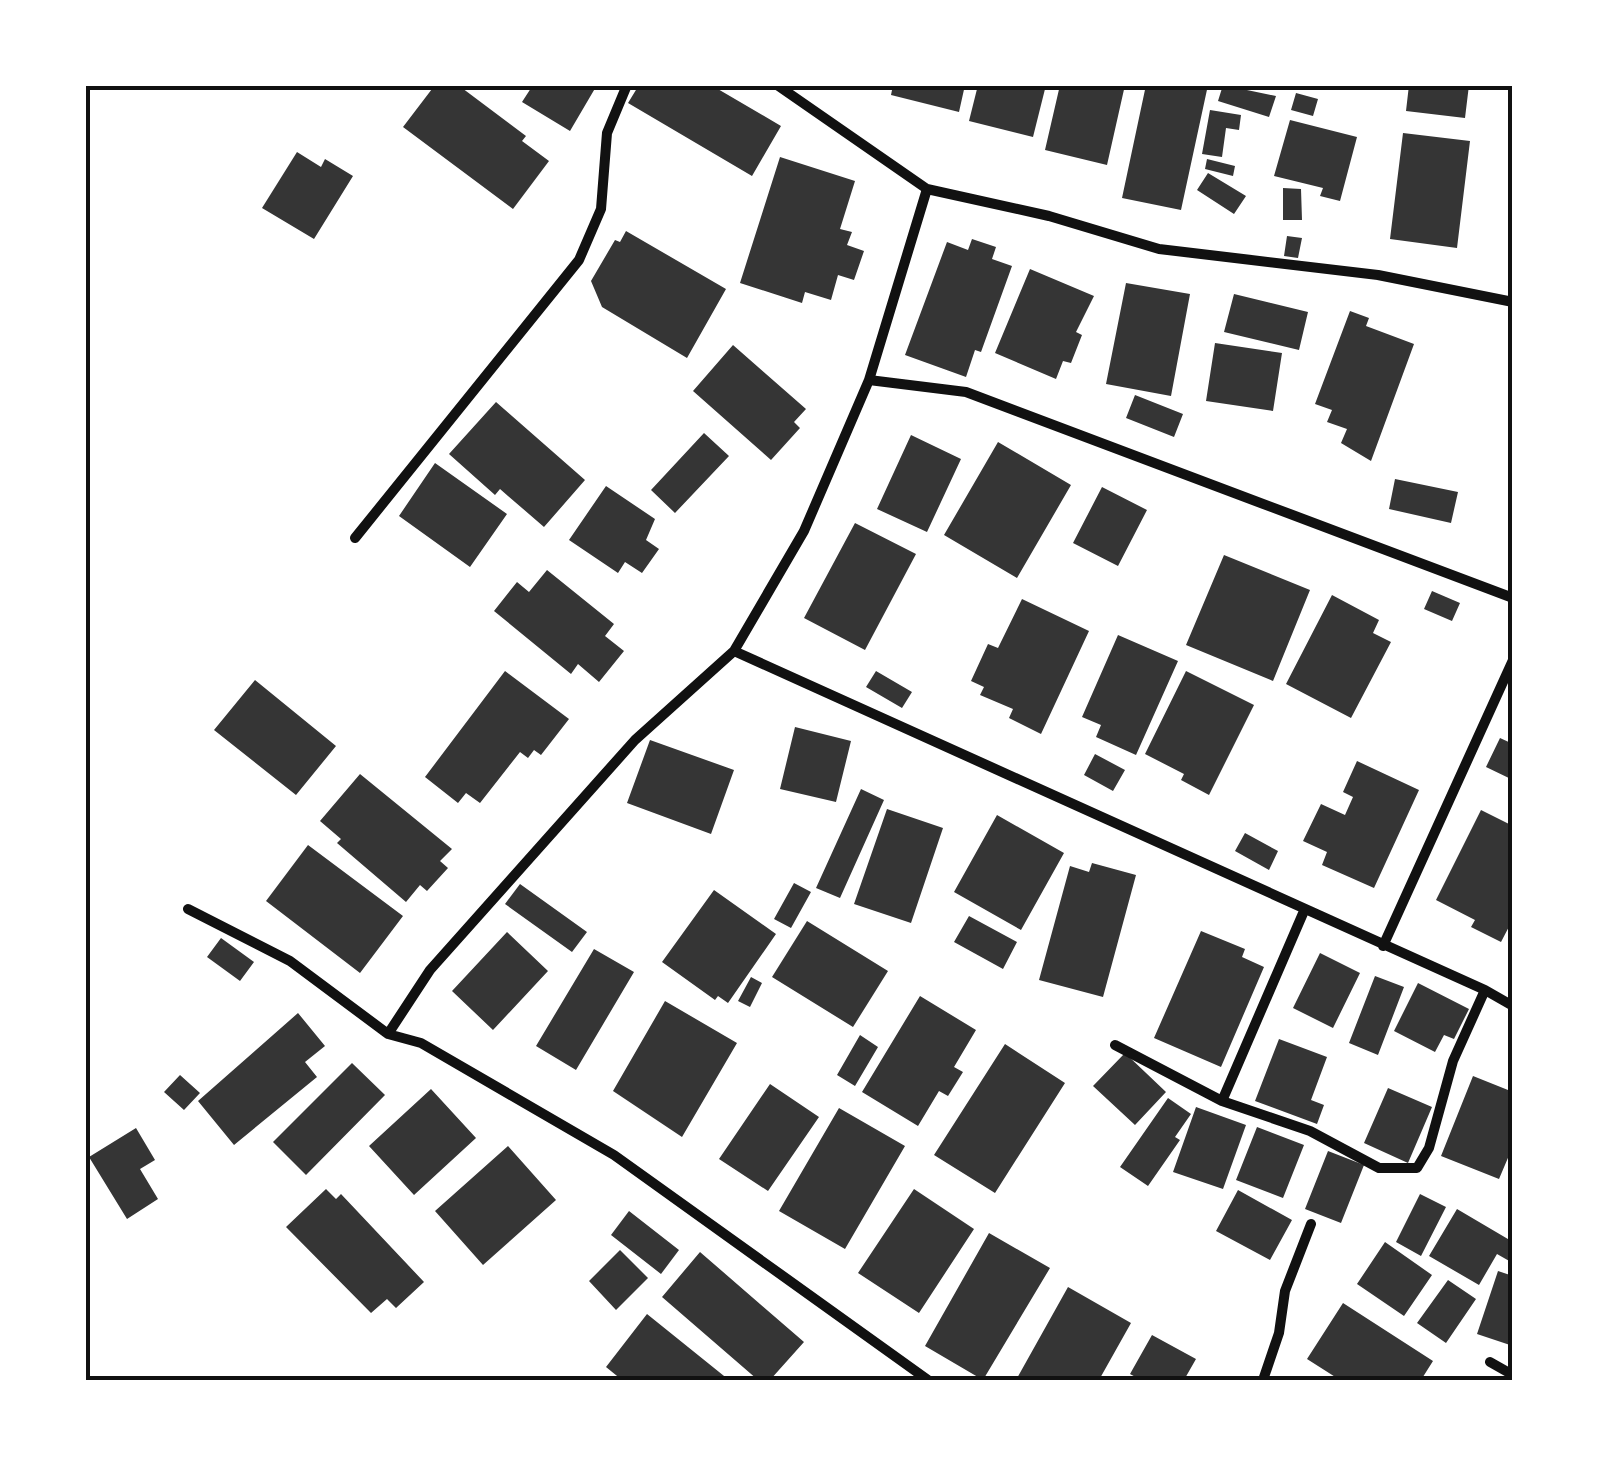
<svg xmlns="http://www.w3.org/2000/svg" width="1598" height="1465" font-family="'Space Grotesk',sans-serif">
<rect width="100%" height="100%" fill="#fff"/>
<path fill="#353535" d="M435 85H458L526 136 522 141 549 161 513 209 403 127Z
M533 85H597L570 131 522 102Z
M639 85H711L781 126 752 176 628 103Z
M893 85H965L959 112 891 95Z
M978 85H1046L1033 137 969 121Z
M1060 85H1125L1107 165 1045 150Z
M1146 85H1208L1181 210 1122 198Z
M1223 85 1276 96 1269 117 1218 101Z
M1409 85H1469L1465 118 1406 111Z
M1296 93 1318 99 1313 116 1291 110Z
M1210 110 1241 115 1239 130 1226 128 1222 157 1202 154Z
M1290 120 1357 137 1340 201 1320 196 1323 188 1274 176Z
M1403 133 1470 141 1457 248 1390 239Z
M297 152 321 167 325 159 353 176 314 239 262 208Z
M780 157 855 181 840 229 852 232 847 245 864 251 854 280 838 275 831 300 805 292 802 303 740 283Z
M1207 159 1235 166 1233 176 1205 169Z
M1208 173 1246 196 1234 214 1197 190Z
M1283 188 1301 189 1302 220H1283Z
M626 231 726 289 687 358 602 307 591 281 615 240 620 242Z
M1287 236 1302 238 1298 258 1284 256Z
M972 239 996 247 992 259 1012 266 981 352 975 350 966 377 905 355 947 242 968 250Z
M1030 269 1094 296 1076 332 1082 335 1071 363 1063 361 1056 379 995 353Z
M1126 283 1190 294 1171 396 1106 384Z
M1234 294 1308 312 1299 350 1224 332Z
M1350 311 1369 318 1366 326 1414 344 1371 461 1341 443 1347 429 1327 422 1332 410 1315 404Z
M1215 343 1282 353 1273 411 1206 401Z
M733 345 806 409 794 422 800 428 771 460 693 391Z
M1135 395 1183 414 1174 437 1126 418Z
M496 402 585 480 544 527 500 489 495 495 449 454Z
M704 433 729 456 675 513 651 490Z
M911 435 961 459 927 532 877 509Z
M998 442 1071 485 1017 578 944 535Z
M435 463 507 514 470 567 399 516Z
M1395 479 1458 492 1451 523 1389 509Z
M606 486 655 519 646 540 659 549 642 573 625 562 618 573 569 540Z
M1102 487 1147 510 1118 566 1073 543Z
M855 523 916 554 865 650 804 618Z
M1224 555 1310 590 1273 681 1186 645Z
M547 570 614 624 605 636 624 651 599 682 578 664 571 674 494 611 517 582 529 592Z
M1432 591 1460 603 1452 621 1424 609Z
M1332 595 1379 620 1373 633 1391 642 1351 718 1286 684Z
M1022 599 1089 631 1041 734 1009 718 1013 709 980 695 984 687 971 681 988 644 998 648Z
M1118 635 1178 661 1136 755 1096 737 1101 725 1082 717Z
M505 671 569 719 541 755 534 750 528 758 520 752 480 803 466 793 458 803 425 777Z
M876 671 912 692 902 708 866 687Z
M1186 671 1254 705 1209 795 1181 780 1184 774 1145 754Z
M255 680 336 746 296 795 214 730Z
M795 727 851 741 836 802 780 789Z
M1500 738 1513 744V780L1486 767Z
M650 740 734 770 711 834 627 803Z
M1095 754 1125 770 1113 791 1084 775Z
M1357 761 1419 790 1374 888 1322 865 1327 852 1303 841 1321 804 1345 815 1353 797 1343 792Z
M360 774 452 849 440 861 448 868 427 891 420 885 406 902 337 843 341 839 320 821Z
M861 789 884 800 840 898 816 888Z
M887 809 943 828 911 923 854 904Z
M1481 810 1513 826V919L1501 942 1471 927 1475 920 1436 900Z
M997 815 1064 853 1021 930 954 892Z
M1245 833 1278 851 1269 870 1235 851Z
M308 845 403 916 360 973 266 901Z
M1092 863 1136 875 1103 997 1039 980 1070 866 1089 872Z
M794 883 811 892 791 928 774 919Z
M520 884 587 932 572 952 505 904Z
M714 890 776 934 728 1003 718 996 715 1000 662 962Z
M969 916 1017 942 1003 969 954 942Z
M807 921 888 971 853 1027 772 977Z
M1201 931 1245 949 1242 957 1264 967 1221 1067 1154 1038Z
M507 932 548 971 493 1030 452 991Z
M221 938 254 962 240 981 207 957Z
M594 949 634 972 576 1070 536 1046Z
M1320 953 1360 973 1333 1028 1293 1008Z
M1375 976 1404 987 1378 1055 1349 1043Z
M751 977 762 983 750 1007 738 1001Z
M1418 983 1469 1009 1454 1039 1444 1035 1435 1052 1394 1031Z
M920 996 976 1030 954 1067 963 1072 948 1096 939 1091 918 1126 862 1092Z
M665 1001 737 1043 682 1137 613 1091Z
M298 1013 325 1046 305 1062 317 1077 234 1145 198 1101Z
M860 1035 878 1047 855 1086 837 1075Z
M1279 1039 1327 1057 1311 1100 1324 1105 1317 1124 1255 1101Z
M1005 1044 1065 1083 995 1193 934 1155Z
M1125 1053 1166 1092 1135 1125 1093 1086Z
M352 1063 385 1095 306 1175 273 1142Z
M180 1075 200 1093 184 1110 164 1092Z
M1473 1076 1513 1092V1146L1499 1179 1441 1156Z
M770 1084 819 1117 768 1191 719 1159Z
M1388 1088 1432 1107 1408 1163 1364 1143Z
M431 1089 476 1138 414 1195 369 1146Z
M1168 1098 1191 1114 1175 1137 1180 1140 1148 1186 1120 1167Z
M1196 1107 1246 1125 1223 1189 1173 1172Z
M839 1108 905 1146 845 1249 779 1211Z
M1257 1127 1304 1145 1283 1198 1236 1180Z
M136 1128 155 1160 140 1169 158 1199 127 1219 89 1157Z
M508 1146 556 1200 483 1265 435 1211Z
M1328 1151 1364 1165 1341 1223 1305 1209Z
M326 1189 336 1199 341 1194 424 1282 396 1308 387 1299 371 1313 286 1227Z
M914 1189 974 1229 919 1313 858 1273Z
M1238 1190 1292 1220 1270 1260 1216 1231Z
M1420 1194 1446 1207 1421 1256 1396 1242Z
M1457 1209 1513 1242 1511 1262 1497 1254 1479 1285 1429 1256Z
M629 1211 679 1250 661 1274 611 1235Z
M989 1233 1050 1268 983 1380 925 1346Z
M1385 1242 1432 1275 1404 1316 1357 1284Z
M620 1250 648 1278 616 1310 589 1281Z
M700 1252 804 1342 770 1380H758L662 1297Z
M1498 1271 1513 1276V1346L1477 1334Z
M1448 1280 1476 1299 1446 1343 1417 1323Z
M1068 1287 1131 1323 1099 1380H1016Z
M1343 1303 1433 1361 1421 1380H1340L1307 1359Z
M647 1314 729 1380H622L606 1367Z
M1152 1335 1196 1359 1184 1380H1141L1130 1374Z"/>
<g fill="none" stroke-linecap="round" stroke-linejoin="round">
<path stroke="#111" stroke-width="10" d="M777 85 927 189 1049 216 1159 249 1378 275 1513 302
M869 380 966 392 1513 598
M355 538 579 260 601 209 607 133 627 85
M734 651 1485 990 1513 1006
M188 909 290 961 388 1034 430 970 635 740 734 651 804 531 869 380 927 189
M1383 946 1513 660
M388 1034 421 1043 614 1155 928 1380
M1115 1045 1222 1101 1310 1131 1379 1168H1417L1429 1148 1453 1061 1485 990
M1222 1101 1304 911
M1490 1362 1513 1375
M1263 1380 1279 1333 1285 1291 1311 1224"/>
</g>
<rect width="1598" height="1465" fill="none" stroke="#ffffff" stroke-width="175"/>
<rect x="88" y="88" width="1422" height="1290" fill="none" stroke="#111" stroke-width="4"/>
</svg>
